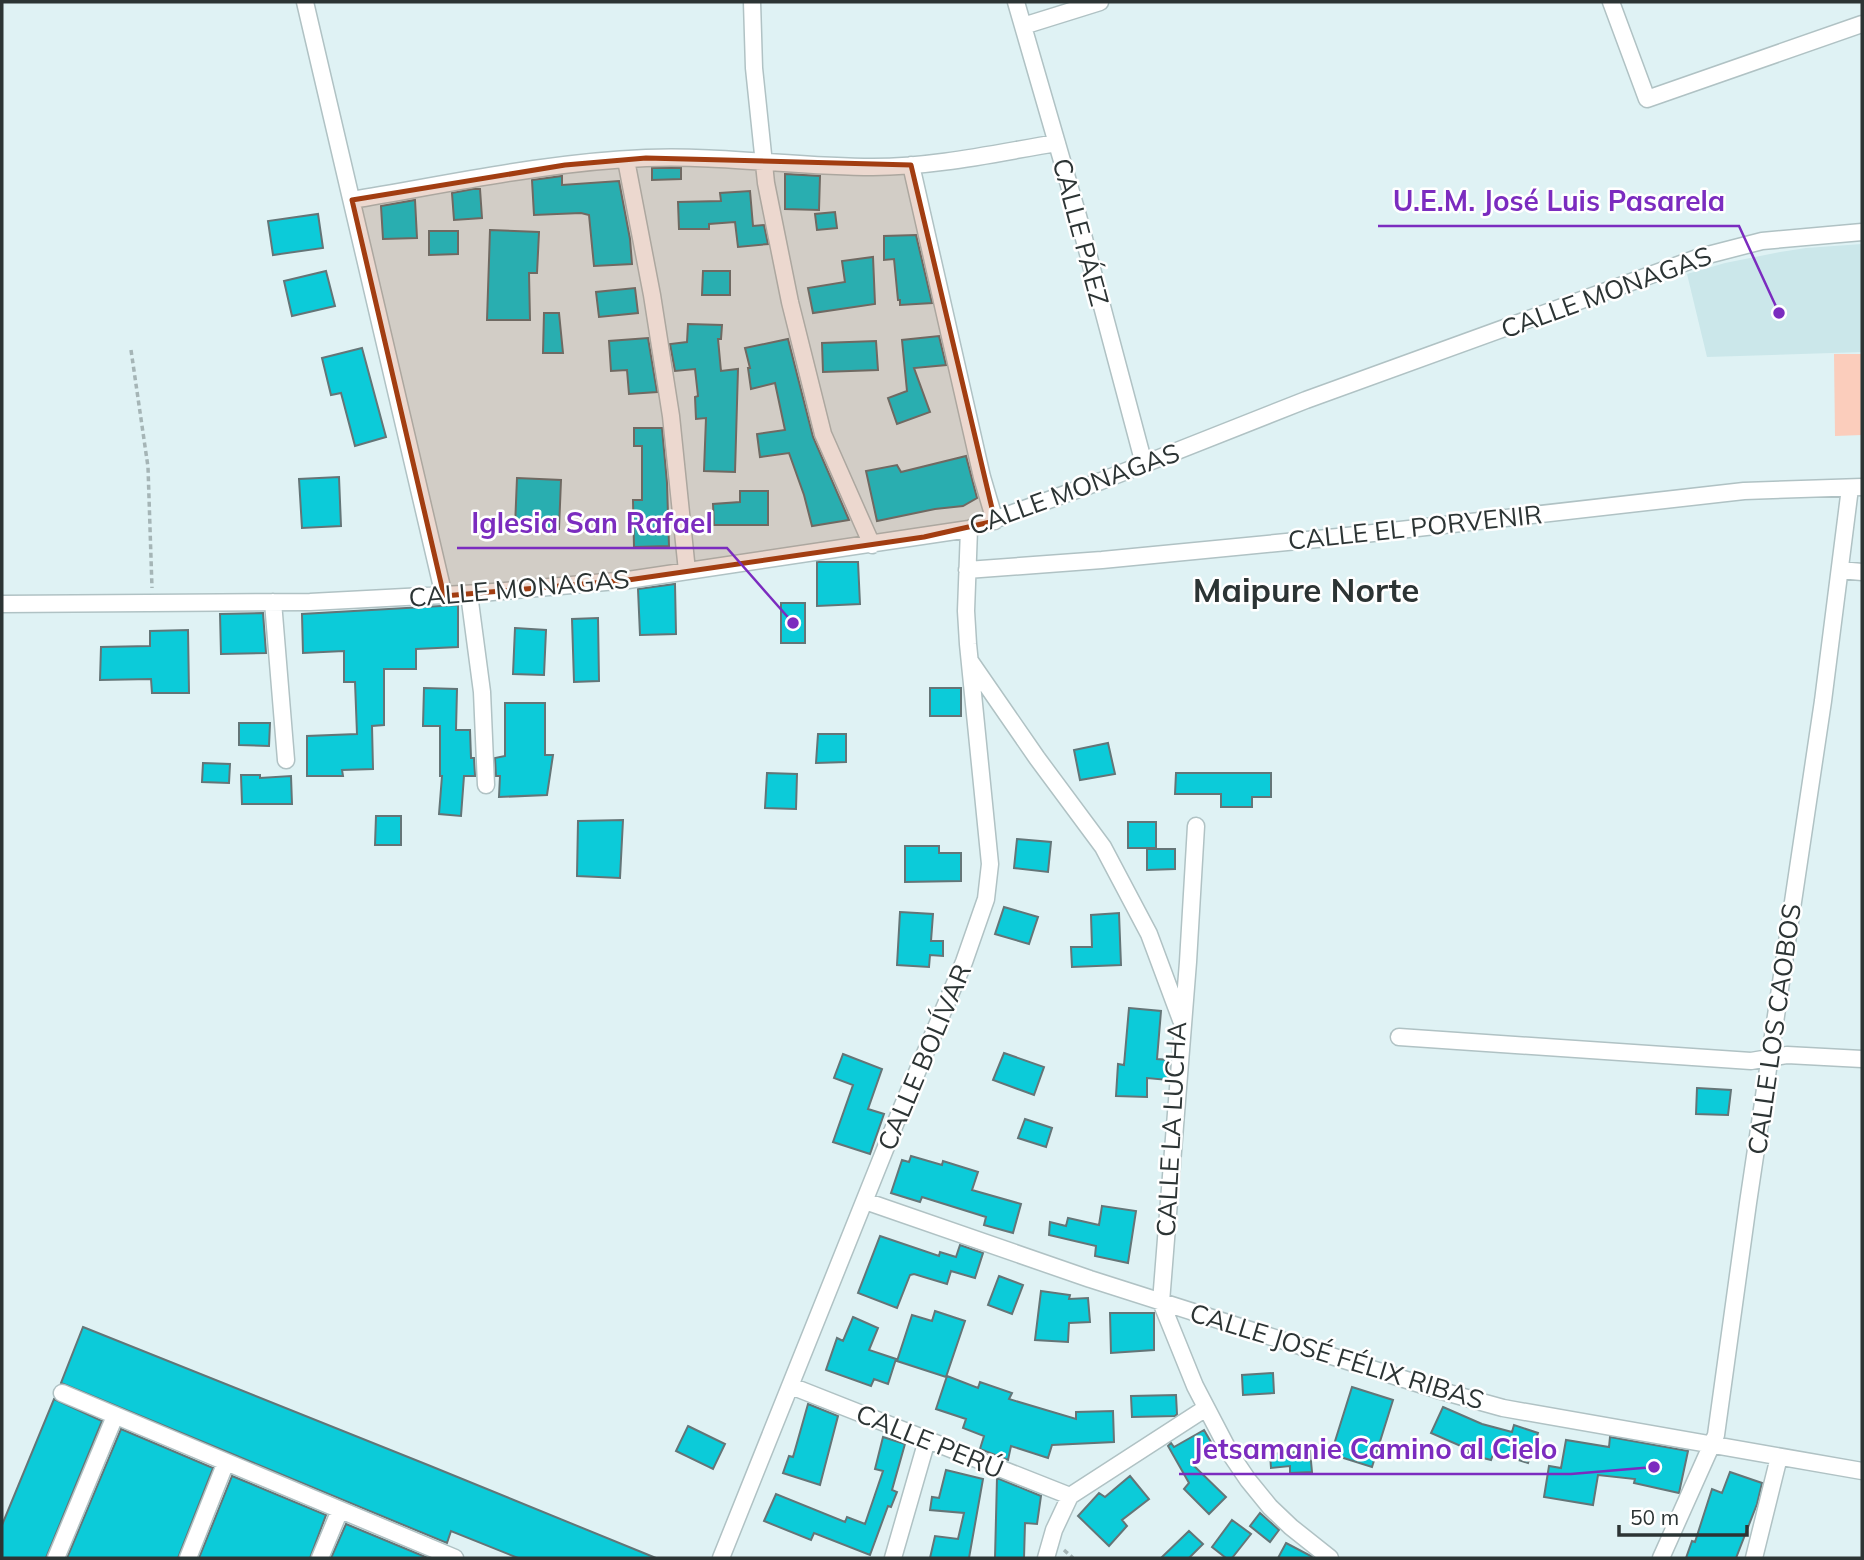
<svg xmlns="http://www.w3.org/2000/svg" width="1864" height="1560" font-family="Mulish,sans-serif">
<rect width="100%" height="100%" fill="#dff2f4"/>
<path fill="#cbe7ea" d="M1862 244V352L1707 357 1687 274 1725 263 1780 252 1806 248Z"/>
<path fill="#fbcdbc" d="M1834 354H1862V435L1835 436Z"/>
<path fill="#0ccbd9" stroke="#647577" stroke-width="2" d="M652 168H681V179L652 180Z
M785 174 820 176 819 210 785 209Z
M562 176V185L619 181 630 239 632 264 594 266 589 215 581 213 534 215 532 180Z
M473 189H480L482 218 454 220 452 193Z
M750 191 753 226 764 225 768 244 738 247 735 222 709 224V229H679L678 202 721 201 720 193Z
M415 200 417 238 383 239 381 206Z
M835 212 837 228 817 230 815 214Z
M318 214 323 248 273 255 268 221Z
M490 230 539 232 537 273H529L530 320H487Z
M429 231H458V254L429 255Z
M916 235 932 303 900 305V300H898L894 259 884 260V236Z
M873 257 875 304 813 313 808 288 845 282 842 261Z
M326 271 335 306 292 316 284 281Z
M703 271H730V295H702Z
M635 288 638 313 599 317 596 292Z
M544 313H559L563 353H543Z
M688 324 722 325 721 339H718L721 371 738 369 735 472 704 471 706 418 696 419 695 397 698 396 695 369 675 371 670 344 687 342Z
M939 336 946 365 914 368 930 412 897 424 888 398 907 391 902 340Z
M648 338 657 392 629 394 627 370 611 371 609 341Z
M788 339 813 437 849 520 812 526 804 495 789 453 760 457 757 434 785 430 775 383 751 389 748 368H750L745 348Z
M876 341 878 370 823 372 822 343Z
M362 348 386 437 355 446 341 393 331 395 322 358Z
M634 428H662L667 483 669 546 634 547 633 500H642V446H634Z
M966 456 977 498 963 506 935 509 877 521 866 471 897 465 901 472Z
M339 477 341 526 302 528 299 479Z
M517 478 561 480 559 529 515 527Z
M740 491H768V525H714L713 504 740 502Z
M817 562H858L860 604 817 606Z
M675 584 676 634 640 635 638 589Z
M781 603H805V643H781Z
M458 605V647L416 649V669H384V725L372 726 373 769 342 770 343 776H307V736L357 734 355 682H344V651L303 653 302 614Z
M263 613 266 653 221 654 220 614Z
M598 618 599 681 574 682 572 619Z
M515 628 546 630 544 675 513 674Z
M188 630 189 693H152L151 679 100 680 101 647 150 646V631Z
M424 688 457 689 456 730H470L471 758H474L475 776H464L461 816 439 814 442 776H440V726H423Z
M930 688H961V716H930Z
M505 703H545V755H553L547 795 499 797 500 776H496L495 758 505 756Z
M239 723H270L269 746 239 745Z
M818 734H846V762L816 763Z
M1108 743 1115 774 1080 780 1074 750Z
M203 763 230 764 229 783 202 782Z
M767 773 797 774 796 809 765 808Z
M1176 773H1271V797H1252V807H1221V794H1175Z
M241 775H260V778L291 776 292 804H242Z
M376 816H401V845H375Z
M623 820 620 878 577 876 578 821Z
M1128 822H1156V848H1128Z
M1017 839 1051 842 1048 872 1014 868Z
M905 846H939V853H961V881L905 882Z
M1147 849H1175V869L1147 870Z
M1004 907 1038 917 1029 944 995 934Z
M900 912 933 914 931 941H943V956L930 955 929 967 897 965Z
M1119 913 1121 965 1072 967 1071 947H1092L1091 915Z
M1129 1008 1161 1011 1157 1059 1170 1060 1168 1080 1147 1078V1097L1116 1096 1118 1064 1124 1065Z
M1004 1053 1044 1067 1034 1095 993 1080Z
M843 1054 882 1069 868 1109 884 1114 870 1154 833 1142 853 1085 834 1078Z
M1697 1088 1731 1090 1728 1115 1696 1114Z
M1025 1119 1052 1128 1046 1147 1018 1138Z
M911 1156 942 1165 943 1161 978 1172 972 1190 1021 1204 1013 1233 984 1225 986 1217 922 1197 920 1202 891 1193 902 1160 909 1162Z
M1102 1206 1136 1211 1128 1263 1095 1256 1096 1246 1049 1235 1050 1222 1066 1226 1068 1218 1099 1225Z
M880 1236 939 1256 940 1252 956 1257 960 1245 983 1253 975 1278 951 1271 947 1284 914 1274 910 1275 897 1308 858 1293Z
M999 1276 1023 1285 1012 1314 988 1305Z
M1041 1291 1070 1295 1069 1299 1088 1298 1090 1322 1069 1323 1068 1342 1035 1340Z
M935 1311 965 1321 946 1377 897 1361 912 1315 932 1321Z
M1110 1313H1154V1350L1111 1353Z
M853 1317 878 1328 869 1350 896 1359 888 1384 874 1379 871 1386 826 1370 837 1338 843 1341Z
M83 1327 428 1465 656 1558H518L451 1531 447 1543 61 1383Z
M1273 1373 1274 1393 1243 1395 1242 1375Z
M947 1376 978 1388 980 1382 1012 1393 1009 1399 1076 1419V1412L1113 1411 1114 1442 1052 1445 1048 1458 1011 1446 1008 1460 980 1449 984 1436 963 1428 966 1419 936 1409Z
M1352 1387 1393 1400 1372 1467 1331 1454Z
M1176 1395 1177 1414 1175 1416 1132 1417 1131 1396Z
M54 1399 102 1421 46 1558H2V1525Z
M808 1404 838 1416 820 1485 783 1473 789 1456 793 1457Z
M1443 1407 1482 1424 1512 1432 1514 1425 1538 1433 1528 1463 1494 1452 1491 1460 1468 1454 1470 1450 1431 1433Z
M688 1426 725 1444 713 1469 676 1451Z
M121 1429 213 1468 178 1558H67Z
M1204 1430 1215 1449 1191 1463 1226 1497 1209 1514 1184 1489 1189 1483 1168 1446 1171 1443 1174 1447Z
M883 1437 905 1444 892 1490 897 1492 891 1507 888 1506 870 1555 814 1533 811 1540 764 1521 776 1494 845 1522 847 1517 865 1524 883 1471 875 1469Z
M1610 1437 1688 1451 1679 1493 1634 1483 1635 1479 1598 1475 1593 1505 1544 1497 1549 1466 1561 1468 1566 1440 1609 1447Z
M1310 1451 1312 1472 1290 1473V1466L1271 1468 1270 1454Z
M946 1470 983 1479 969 1558H930L935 1536 958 1539 964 1513 930 1510 932 1497 939 1498Z
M1730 1472 1762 1483 1757 1504 1736 1558H1686L1692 1541 1695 1542 1712 1489 1722 1493Z
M232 1476 326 1515 310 1558H199Z
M1130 1476 1149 1499 1122 1520 1127 1526 1109 1546 1078 1516 1099 1493 1105 1497Z
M997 1478 1041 1496 1037 1524 1025 1523 1024 1558H995Z
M1260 1513 1279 1530 1270 1542 1250 1526Z
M1232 1520 1251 1534 1232 1558H1226L1212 1547Z
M346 1524 428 1558H331Z
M1189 1531 1203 1544 1189 1558H1161Z
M1286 1543 1311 1556 1313 1558H1278Z"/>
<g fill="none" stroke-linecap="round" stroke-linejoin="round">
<defs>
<path id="minor" d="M305 2 444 596
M752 2 754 68 766 183 790 302 823 434 872 545
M1016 2 1078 216 1144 464
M1611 2 1647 99 1862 24
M1023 26 1100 2
M626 160 652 295 671 416 687 571
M911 165 982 477 995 521
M352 200C449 184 547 162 646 158 721 155 797 167 873 167 935 167 996 153 1057 143
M967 570 1102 560 1338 537 1744 491 1862 487
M1840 570 1862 572
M469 594 482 692 486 785
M273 602 286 760
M2 604 310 602 481 593 628 580 969 529 1101 481 1306 400 1700 257 1762 241 1862 232
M970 661 1037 758 1103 847 1149 934 1181 1020
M1196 826 1188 962 1161 1302 1195 1386 1231 1455 1248 1480 1270 1507 1291 1527 1330 1558
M1399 1037 1751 1061 1787 1055 1862 1059
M865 1201 1090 1279 1438 1390 1503 1408 1862 1471
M791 1386 1070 1496
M62 1393 455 1558
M56 1558 115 1416
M188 1558 226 1462
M320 1558 340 1510
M721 1558 900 1112 964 962 986 899 990 864 968 644 966 611 969 529
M893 1558 927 1440
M1046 1558 1054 1530 1070 1496 1206 1408
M1661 1558 1716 1435 1748 1203 1823 701 1850 488
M1754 1558 1779 1457"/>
</defs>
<use href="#minor" stroke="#b0c2c4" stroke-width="19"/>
<path stroke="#a5b5b6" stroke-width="3.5" stroke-dasharray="5 3.5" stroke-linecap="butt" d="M131 350 148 467 152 588
M1064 1550 1073 1558"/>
<use href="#minor" stroke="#fff" stroke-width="16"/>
</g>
<path fill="#a23d11" fill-opacity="0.2" stroke="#a23d11" stroke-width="5" stroke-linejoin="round" d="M646 158 911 165 995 521 924 537 628 580 444 596 352 200 565 165Z"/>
<g text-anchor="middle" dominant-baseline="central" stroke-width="5" stroke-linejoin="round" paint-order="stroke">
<g font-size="26" fill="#2c3434" stroke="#fff">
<text transform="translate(1081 232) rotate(75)">CALLE PÁEZ</text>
<text transform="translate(1606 292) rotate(-20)">CALLE MONAGAS</text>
<text transform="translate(1074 489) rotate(-20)">CALLE MONAGAS</text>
<text transform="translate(1415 527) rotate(-6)">CALLE EL PORVENIR</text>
<text transform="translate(519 588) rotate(-5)">CALLE MONAGAS</text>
<text transform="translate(1774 1029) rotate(-82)">CALLE LOS CAOBOS</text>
<text transform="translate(924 1057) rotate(-67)">CALLE BOLÍVAR</text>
<text transform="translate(1171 1129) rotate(-87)">CALLE LA LUCHA</text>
<text transform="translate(1337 1356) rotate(17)">CALLE JOSÉ FÉLIX RIBAS</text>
<text transform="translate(930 1441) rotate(22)">CALLE PERÚ</text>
</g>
<g font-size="33" font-weight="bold" fill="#2c3434" stroke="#fff">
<text x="1306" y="589">Maipure Norte</text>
</g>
</g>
<path fill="none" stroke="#7b2cbf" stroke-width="2.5" d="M1779 313L1739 226H1378M793 623L727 548H457M1654 1467L1571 1474H1179"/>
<g fill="#7b2cbf" stroke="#fff" stroke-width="2.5">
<circle cx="1779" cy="313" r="7"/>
<circle cx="793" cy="623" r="7"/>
<circle cx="1654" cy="1467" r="7"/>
</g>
<g font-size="28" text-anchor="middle" font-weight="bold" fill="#7b2cbf" stroke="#fff" stroke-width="5" stroke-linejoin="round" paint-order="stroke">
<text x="1559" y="211">U.E.M. José Luis Pasarela</text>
<text x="592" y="533">Iglesia San Rafael</text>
<text x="1375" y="1459">Jetsamanie Camino al Cielo</text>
</g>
<rect width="1864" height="1560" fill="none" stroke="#2c3434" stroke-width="7"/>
<path d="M1619 1525v10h128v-10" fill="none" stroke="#2c3434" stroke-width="3.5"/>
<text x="1630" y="1525" font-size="21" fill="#2c3434" stroke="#ffffff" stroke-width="5" paint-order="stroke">50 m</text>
</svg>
